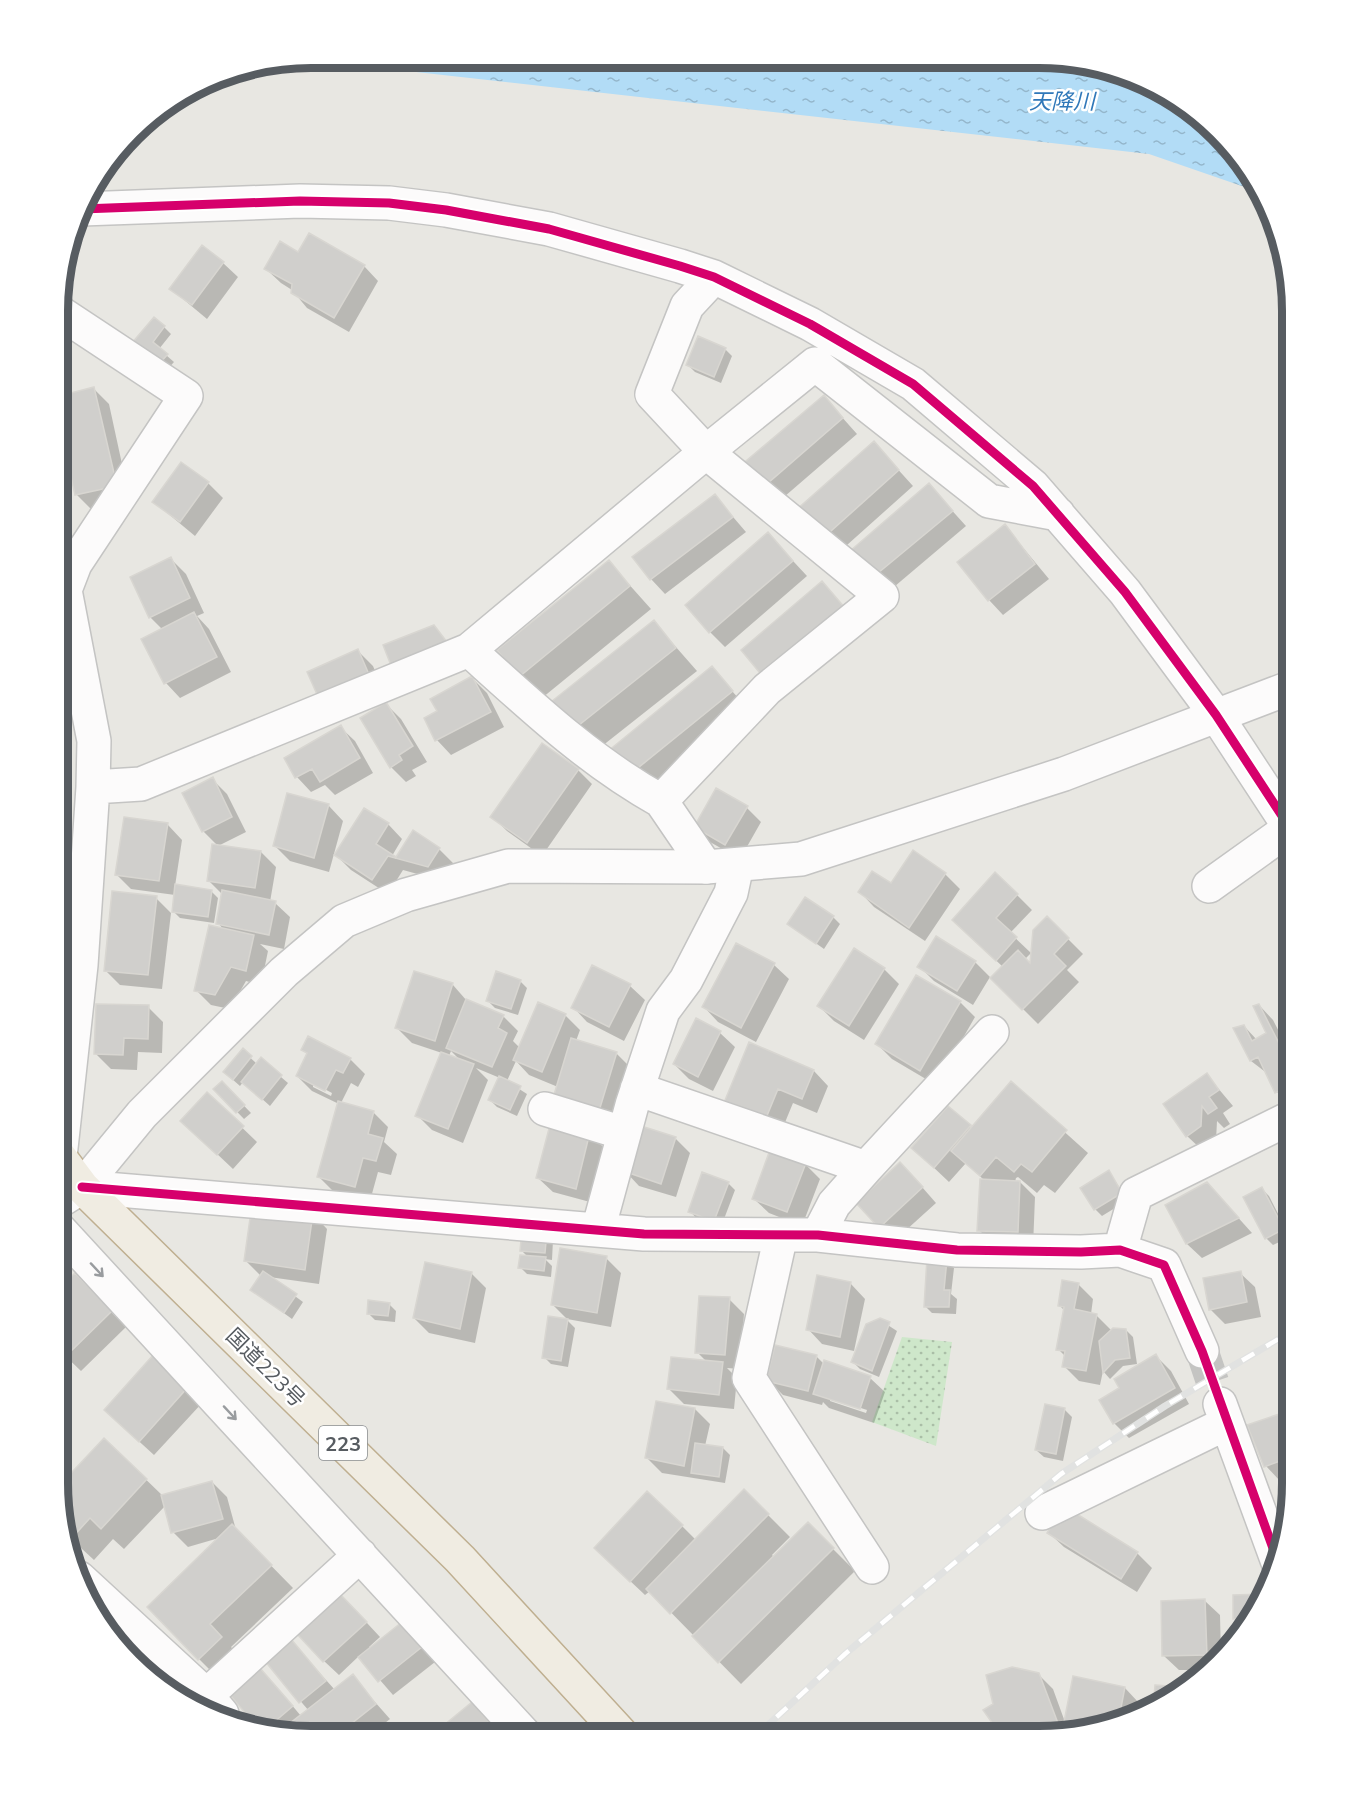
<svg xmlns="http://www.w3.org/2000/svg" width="1349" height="1794" font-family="Mulish,'Noto Sans JP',sans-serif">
<defs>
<pattern id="grass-dots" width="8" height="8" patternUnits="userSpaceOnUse" patternTransform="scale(1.5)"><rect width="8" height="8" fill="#cee7ca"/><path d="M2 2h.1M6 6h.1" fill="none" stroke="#aabea7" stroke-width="1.8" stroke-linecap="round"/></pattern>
<pattern id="water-ripples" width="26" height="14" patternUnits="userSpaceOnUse" patternTransform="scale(1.5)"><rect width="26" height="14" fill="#b2dcf6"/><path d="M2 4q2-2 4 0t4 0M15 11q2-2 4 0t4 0" fill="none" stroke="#94b6cb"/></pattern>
</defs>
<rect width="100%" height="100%" fill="#e8e7e2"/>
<path fill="url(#grass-dots)" d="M902 1337 952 1342 936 1446 872 1422Z"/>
<path fill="url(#water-ripples)" d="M310 57 1072 59 1180 100 1229 144 1262 193 1149 154 300 59Z"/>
<path fill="#0003" fill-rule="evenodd" d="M299 254 364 266 378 281 349 332 307 308 292 290 281 283 266 269Z
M223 263 238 277 207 319 171 289Z
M164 327 171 334 159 349 174 362 167 370 141 350Z
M725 349 732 356 721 383 695 372 688 365Z
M94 389 109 404 130 501 91 509 76 494 59 416V397Z
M824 397 857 434 777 503 762 488Z
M874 443 913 486 837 554 822 539Z
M181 464 208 483 223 498 195 536 154 502Z
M929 485 966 526 888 592 873 577Z
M715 496 746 532 665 594 651 579Z
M1005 526 1049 579 1003 615 989 600Z
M768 534 807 576 725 647 710 632Z
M171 559 186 574 204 613 197 616 209 629 231 672 180 698 166 683 143 640 163 630 150 617Z
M609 562 651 609 542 698 520 676Z
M654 622 697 671 592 754 570 732Z
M358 651 373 666 385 694 336 715Z
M712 668 746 707 644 790 629 775Z
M472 678 487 693 504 727 451 755 437 740 439 712Z
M386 704 401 719 427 762 412 770 416 776 406 782 391 767Z
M340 727 355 741 373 773 335 795 325 785 311 792 297 777 286 759Z
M578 770 592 784 542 856 507 831 492 816Z
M212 779 227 794 246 832 218 846 261 852 276 867 270 902 275 903 290 917 284 949 260 944 268 951 261 985 246 981 230 1009 211 1005 196 990 224 930 218 923 223 895 208 880 218 846 203 831Z
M288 795 329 806 343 821 329 872 290 861 275 846Z
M747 808 761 822 740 859 710 842 695 827Z
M388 824 402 839 392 856 396 859 413 832 439 849 454 864 443 881 403 870 388 894 351 870 336 855Z
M168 825 182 840 175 886 211 891 218 898 214 923 180 918 173 911 175 895 131 889 116 874Z
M913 852 945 874 960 889 925 941 874 907 860 892 891 885Z
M1017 895 1032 910 1010 933 1031 953 1025 959 1032 966 1047 918 1083 954 1067 970 1079 982 1038 1024 992 978 1003 967 969 935Z
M156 898 171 913 162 989 120 985 105 970Z
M833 917 840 924 824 949 789 924Z
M854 951 884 969 899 984 864 1040 834 1021 819 1006Z
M975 962 990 977 973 1005 934 981 919 966Z
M774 965 789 979 756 1042 718 1022 704 1007Z
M593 967 630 986 645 1000 624 1041 587 1022 573 1007Z
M415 973 453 985 467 1001 503 1016 518 1031 513 1041 520 1048 538 1004 565 1015 580 1030 576 1041 616 1053 631 1068 614 1125 558 1087 529 1075 516 1061 507 1081 527 1094 517 1116 497 1107 490 1100 500 1078 476 1068 488 1080 463 1143 432 1130 417 1115 442 1053 412 1043 397 1028ZM451 1051 461 1061 449 1056Z
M917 977 961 1003 975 1017 936 1085 892 1059 877 1044Z
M520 981 527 988 518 1015 495 1008 488 1001Z
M58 1002 67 1010 58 1028Z
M1259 1005 1273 1020 1292 1057V1106L1277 1092 1268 1074 1251 1061 1235 1029 1244 1026 1257 1040 1268 1034Z
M148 1007 163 1022 162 1053 138 1052 137 1070 111 1069 96 1054Z
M697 1020 720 1033 735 1047 713 1091 689 1079 674 1064Z
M303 1050 350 1059 365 1074 358 1087 351 1083 341 1103 373 1112 388 1127 384 1142 397 1154 391 1175 378 1172 370 1201 333 1191 318 1176 339 1104 312 1091 297 1076 308 1055ZM313 1083 332 1093 331 1096 313 1087Z
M243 1051 257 1064 261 1060 288 1083 270 1106 243 1082 240 1086 232 1079Z
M814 1071 828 1086 817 1113 793 1103 779 1137 724 1105Z
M1207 1075 1233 1106 1223 1113 1230 1124 1224 1128 1217 1121 1216 1141 1202 1150 1187 1136Z
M222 1083 251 1113 244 1119 215 1089Z
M1011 1084 1088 1153 1055 1193 1044 1185 1037 1193 1018 1177 1016 1178 1015 1182H1020L1035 1197 1033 1247 994 1245 979 1230 985 1181 966 1163 949 1182 913 1148 948 1108 972 1129Z
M207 1094 257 1142 233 1169 197 1135Z
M639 1127 676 1139 690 1153 676 1197 639 1186 625 1171Z
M590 1133 604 1148 590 1202 553 1192 538 1178Z
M805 1164 820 1179 802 1226 769 1213 754 1199Z
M1109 1172 1128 1200 1102 1216 1095 1209Z
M915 1179 936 1203 894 1241 880 1227Z
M728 1183 735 1190 721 1227 697 1219 690 1211Z
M1207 1183 1252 1233 1202 1258 1187 1244 1167 1205Z
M1262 1189 1269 1196 1290 1237 1273 1245 1266 1238 1245 1197Z
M313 1214 327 1229 319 1284 269 1277 303 1302 292 1319 252 1290 261 1276 245 1260Z
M553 1240 552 1260 545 1259 552 1266 551 1277 527 1274 520 1267 528 1257 521 1250Z
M606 1258 621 1273 611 1327 567 1319 552 1304Z
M947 1261 954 1268 951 1294 957 1299 956 1314 932 1313 925 1306Z
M1240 1273 1255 1287 1261 1317 1225 1324 1210 1309Z
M472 1274 486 1288 475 1343 429 1333 414 1318Z
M75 1275 126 1327 81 1371 57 1348Z
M851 1284 865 1299 854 1351 822 1344 808 1329Z
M1078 1284 1093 1299 1091 1314 1096 1315 1112 1331 1126 1330 1133 1337 1137 1364 1123 1366 1110 1379 1103 1371 1100 1385 1079 1381 1064 1366 1066 1357 1058 1349 1065 1311 1059 1305Z
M729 1299 744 1314 740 1369 727 1368 737 1378 734 1409 684 1404 669 1389 707 1362 697 1352Z
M389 1304 396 1311 395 1322 375 1320 368 1313Z
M880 1320 897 1331 879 1377 860 1369 853 1362Z
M568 1321 575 1328 568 1367 551 1364 544 1357Z
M154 1356 203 1402 154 1455 120 1424Z
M816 1356 825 1365 870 1378 885 1392 874 1423 829 1408 823 1402 822 1405 783 1395 768 1380ZM830 1398 867 1410 866 1413 830 1401Z
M1156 1356 1171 1371 1189 1404 1129 1438 1114 1423 1101 1400 1121 1389Z
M1046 1406 1065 1410 1072 1417 1063 1461 1044 1457 1036 1450Z
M695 1409 710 1424 705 1446 723 1448 730 1455 725 1483 662 1473 647 1458Z
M1291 1412V1477L1280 1481 1266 1466 1249 1425Z
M105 1440 163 1496 212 1482 227 1497 236 1530 293 1588 231 1647 243 1660 221 1681 199 1659 219 1538 188 1547 173 1532 166 1505 124 1549 113 1539 94 1560 69 1537 58 1489Z
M744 1491 790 1537 772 1555 774 1557 808 1524 855 1571 741 1684 650 1591 645 1595 610 1562 682 1526 696 1540Z
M1049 1533 1137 1553 1152 1568 1137 1592 1064 1547Z
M1264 1596 1249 1625H1242L1235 1618 1234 1597Z
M1205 1601 1220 1615 1221 1657 1210 1670H1179L1164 1656Z
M355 1610 380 1637 369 1647 371 1649 417 1639 435 1662 393 1695 359 1656 339 1675 324 1661Z
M101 1623 115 1637 112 1639Z
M291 1641 335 1690 352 1676 390 1719 370 1735H278L260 1728 232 1695 275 1685 301 1716 309 1711 267 1662Z
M1038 1674 1053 1689 1065 1722 1125 1688 1139 1703 1137 1714 1039 1737H1004Z
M472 1704 501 1735H434Z"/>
<path fill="#d0cfcc" stroke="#d8d6d1" stroke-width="1.5" d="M309 233 365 265 334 318 291 293 292 284 264 269 280 241 298 252Z
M202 245 224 262 192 305 169 289Z
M154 317 165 326 153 342 168 354 159 364 132 343Z
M698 336 726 348 714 377 686 365Z
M94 387 117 486 75 495 59 423V396Z
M824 395 843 418 761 489 740 466Z
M874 441 899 470 821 540 795 511Z
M181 462 209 482 180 522 152 502Z
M929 483 953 511 872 578 850 551Z
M715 494 733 517 650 580 632 557Z
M1005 524 1035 564 988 601 957 562Z
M768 532 793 561 709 633 685 605Z
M171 557 190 598 149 618 130 577Z
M609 560 630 586 519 677 497 650Z
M822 581 845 608 764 678 741 650Z
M194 612 217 657 164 684 141 639Z
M654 620 676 648 569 733 547 705Z
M434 625 453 650 394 673 383 645Z
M358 649 371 679 320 701 307 672Z
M712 666 733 691 628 776 608 751Z
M472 676 491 712 435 741 424 718 437 711 430 699Z
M386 702 413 746 399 755 402 760 390 768 360 718Z
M341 725 360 758 320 782 312 769 295 778 284 758Z
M542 743 579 769 527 843 490 817Z
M213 777 232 817 202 832 182 793Z
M716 788 748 806 725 845 694 827Z
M287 793 329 804 314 858 273 846Z
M364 808 389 823 376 844 396 857 413 830 440 848 428 867 388 856 372 880 334 855Z
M124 817 168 823 159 881 115 875Z
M212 844 261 851 255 888 207 881Z
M913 850 946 873 909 928 858 892 872 871 891 883Z
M995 872 1018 894 996 918 1017 937 996 961 952 920Z
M175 884 212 890 208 917 172 912Z
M222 890 276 901 269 935 216 924Z
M112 891 157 896 148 975 104 971Z
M805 897 834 916 816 944 787 924Z
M1047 916 1069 938 1054 954 1066 966 1022 1010 990 978 1018 950 1030 963 1033 930Z
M209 925 254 935 246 971 231 967 215 995 194 991Z
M936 936 976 961 957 991 917 967Z
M736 943 775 963 741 1028 702 1007Z
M854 948 885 968 849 1026 817 1006Z
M592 965 631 984 609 1027 571 1008Z
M414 971 453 983 435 1041 395 1028Z
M496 971 521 980 511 1009 486 1001Z
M916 975 961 1001 920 1071 875 1044Z
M466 999 504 1015 498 1028 507 1033 492 1067 446 1048Z
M538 1002 566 1014 542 1072 513 1060Z
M96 1004 149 1005 148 1039 124 1038 123 1055 94 1054Z
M1259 1004 1292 1069V1084L1275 1093 1258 1057 1250 1061 1233 1028 1244 1025 1252 1041 1266 1033 1253 1006Z
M696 1018 721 1031 698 1077 673 1064Z
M308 1036 351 1058 343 1073 336 1070 325 1091 296 1076 307 1053 301 1050Z
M571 1038 617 1052 599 1111 553 1098Z
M749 1042 814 1070 802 1099 778 1089 764 1123 723 1105Z
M243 1048 252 1056 233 1080 223 1072Z
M441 1052 474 1064 448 1129 415 1116Z
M261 1057 282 1075 262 1100 241 1082Z
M1207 1073 1219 1090 1209 1097 1217 1108 1208 1114 1202 1106 1201 1126 1186 1137 1163 1104Z
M499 1076 521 1086 510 1110 488 1100Z
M222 1081 245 1105 236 1113 213 1089Z
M1011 1081 1067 1130 1032 1172 1021 1164 1014 1172 996 1157 980 1176 951 1151Z
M207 1092 244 1126 217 1155 180 1121Z
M338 1101 374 1111 368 1134 383 1138 376 1161 363 1158 355 1187 317 1177Z
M948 1106 971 1125 934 1168 911 1148Z
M551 1121 590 1132 576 1189 536 1178Z
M638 1125 676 1137 661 1184 623 1171Z
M770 1150 806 1163 787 1212 752 1199Z
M900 1162 923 1187 879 1228 856 1203Z
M1109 1170 1122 1193 1094 1210 1080 1188Z
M702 1172 729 1182 714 1221 688 1212Z
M980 1179 1020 1181 1018 1232 977 1231Z
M1207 1182 1239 1218 1186 1244 1165 1205Z
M1262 1187 1284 1229 1265 1239 1243 1197Z
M252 1204 313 1213 305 1270 244 1261Z
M522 1229 547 1231 545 1253 520 1251Z
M560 1248 607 1256 597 1313 551 1305Z
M520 1255 546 1257 544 1271 518 1268Z
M927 1258 947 1259 944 1290H950L949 1307H924Z
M425 1262 472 1272 460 1329 413 1318Z
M263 1271 297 1294 284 1313 250 1290Z
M1241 1271 1247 1302 1209 1310 1203 1278Z
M75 1273 112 1311 65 1357 57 1350V1290Z
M817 1275 851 1282 840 1337 806 1330Z
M1062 1280 1079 1283 1074 1309 1097 1314 1086 1371 1062 1367 1065 1351 1056 1350 1064 1307 1058 1306Z
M699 1296 730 1297 725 1355 695 1353Z
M368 1300 390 1303 388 1316 367 1314Z
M548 1316 568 1319 561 1361 542 1358Z
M880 1318 890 1322 872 1371 851 1362 866 1324Z
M1113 1328 1126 1329 1130 1358 1115 1360 1103 1373 1099 1341Z
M775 1345 817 1355 808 1391 766 1381Z
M154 1354 189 1386 139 1442 104 1410Z
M1156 1354 1175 1388 1113 1424 1099 1400 1119 1388 1114 1379Z
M671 1357 723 1362 719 1395 667 1389Z
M824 1360 871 1376 860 1409 813 1394Z
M656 1401 695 1408 684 1466 645 1458Z
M1045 1404 1065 1408 1056 1454 1035 1450Z
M1291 1410V1457L1264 1467 1247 1425Z
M104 1438 147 1479 101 1529 90 1518 71 1539 58 1487Z
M695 1443 723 1447 719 1477 691 1473Z
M212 1481 223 1519 171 1533 161 1495Z
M744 1489 769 1514 670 1614 646 1589Z
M647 1491 683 1525 630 1582 594 1548Z
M1064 1506 1138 1552 1121 1579 1047 1533Z
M808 1522 834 1548 718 1663 692 1636Z
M232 1524 272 1565 210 1624 222 1637 198 1660 147 1607Z
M340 1594 367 1622 323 1662 297 1634Z
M1264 1594 1252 1618 1233 1619V1595Z
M1205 1599 1207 1655 1162 1656 1161 1601Z
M402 1622 422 1647 378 1682 358 1657Z
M291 1639 326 1681 299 1703 265 1661Z
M1012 1667 1039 1673 1059 1726 1046 1735 1002 1737 983 1710 993 1704 986 1675Z
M260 1668 293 1706 265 1730 257 1727 230 1695Z
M353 1674 376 1704 337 1735 276 1734Z
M1073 1676 1125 1687 1119 1718 1062 1732Z
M1155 1685 1186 1687 1153 1709Z
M472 1702 500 1735H432Z"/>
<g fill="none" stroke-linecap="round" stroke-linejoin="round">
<path stroke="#c4c4c2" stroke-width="33" stroke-dasharray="33 16" stroke-linecap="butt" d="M1202 1351 1220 1404"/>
<defs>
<path id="minor" d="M82 209 300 201 389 203 446 210 549 229 680 266 714 277 810 324 913 384 1033 486 1125 592 1216 715 1292 831
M59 312 186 396 75 564 65 590 94 741 93 787 81 965 60 1157
M469 650C530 705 589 761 661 801
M93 787 141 784 469 650 706 452 815 364 989 501 1058 514
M706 867 661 801 767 689 882 596 706 452 652 394 687 306 714 277
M1209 886 1290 828
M637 1089 866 1168 834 1204 818 1235
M545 1109 623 1133
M866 1168 992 1032
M82 1187 644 1234 818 1235 957 1250 1081 1252 1120 1250 1164 1265 1202 1351
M57 1227 526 1736
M598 1230 632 1105 663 1011 686 980 731 893 737 865
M781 1235 749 1378 872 1567
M1120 1250 1136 1194 1292 1117
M1220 1404 1279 1565
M1042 1513 1227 1423
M79 1578 206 1695 222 1714
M197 1704 360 1555"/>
<path id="tertiary" d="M58 1202 82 1187 142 1114 284 972 344 921 406 895 508 866 706 867 801 859 1064 774 1292 687"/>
<path id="trunk" d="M58 1155 82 1187 460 1559 623 1736"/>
</defs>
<use href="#minor" stroke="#c4c4c3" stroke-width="36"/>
<use href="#tertiary" stroke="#c4c4c3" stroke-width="36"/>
<use href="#trunk" stroke="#bfaf90" stroke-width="36"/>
<use href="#minor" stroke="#fcfbfb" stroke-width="33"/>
<use href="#tertiary" stroke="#fcfbfb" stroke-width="33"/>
<use href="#trunk" stroke="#f0ece2" stroke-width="33"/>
<defs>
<path id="rail" d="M756 1736 845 1654 1061 1474 1165 1406 1292 1331"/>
</defs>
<use href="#rail" stroke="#e1e2e1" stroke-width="7"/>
<use href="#rail" stroke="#fff" stroke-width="4.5" stroke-dasharray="14" stroke-linecap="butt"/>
<defs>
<path id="cycleway" d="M82 209 300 201 389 203 446 210 549 229 680 266 714 277 810 324 913 384 1033 486 1125 592 1216 715 1292 831
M82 1187 644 1234 818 1235 957 1250 1081 1252 1120 1250 1164 1265 1202 1351 1279 1565"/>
</defs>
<use href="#cycleway" stroke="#fff" stroke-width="13"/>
<use href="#cycleway" stroke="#d6006c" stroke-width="9"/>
</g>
<defs><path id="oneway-shaft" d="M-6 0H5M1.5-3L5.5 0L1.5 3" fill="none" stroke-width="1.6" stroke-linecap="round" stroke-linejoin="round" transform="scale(1.5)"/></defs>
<g stroke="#999c9f">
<use href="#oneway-shaft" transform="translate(97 1270) rotate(47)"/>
<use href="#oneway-shaft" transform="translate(230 1413) rotate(47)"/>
</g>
<g text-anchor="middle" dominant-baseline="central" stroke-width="5" stroke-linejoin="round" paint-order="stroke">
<rect fill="#fff" stroke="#898d90" stroke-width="1.5" x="319" y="1426" width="48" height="34" rx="4.5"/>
<g font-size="20" font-weight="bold" fill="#575c61">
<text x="343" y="1443">223</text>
</g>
<g font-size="21" fill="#575c61" stroke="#fff">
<text transform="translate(266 1367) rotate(45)">国道223号</text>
</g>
<g font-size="22" font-style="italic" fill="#3078b9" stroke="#fff">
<text x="1062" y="101">天降川</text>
</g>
</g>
<path d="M0 0H1349V1794H0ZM311 68H1039A243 243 0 0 1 1282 311V1483A243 243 0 0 1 1039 1726H311A243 243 0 0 1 68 1483V311A243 243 0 0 1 311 68Z" fill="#fff" fill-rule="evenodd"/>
<path fill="none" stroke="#575c61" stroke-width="8" d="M311 68H1039A243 243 0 0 1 1282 311V1483A243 243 0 0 1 1039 1726H311A243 243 0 0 1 68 1483V311A243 243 0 0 1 311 68Z"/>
</svg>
